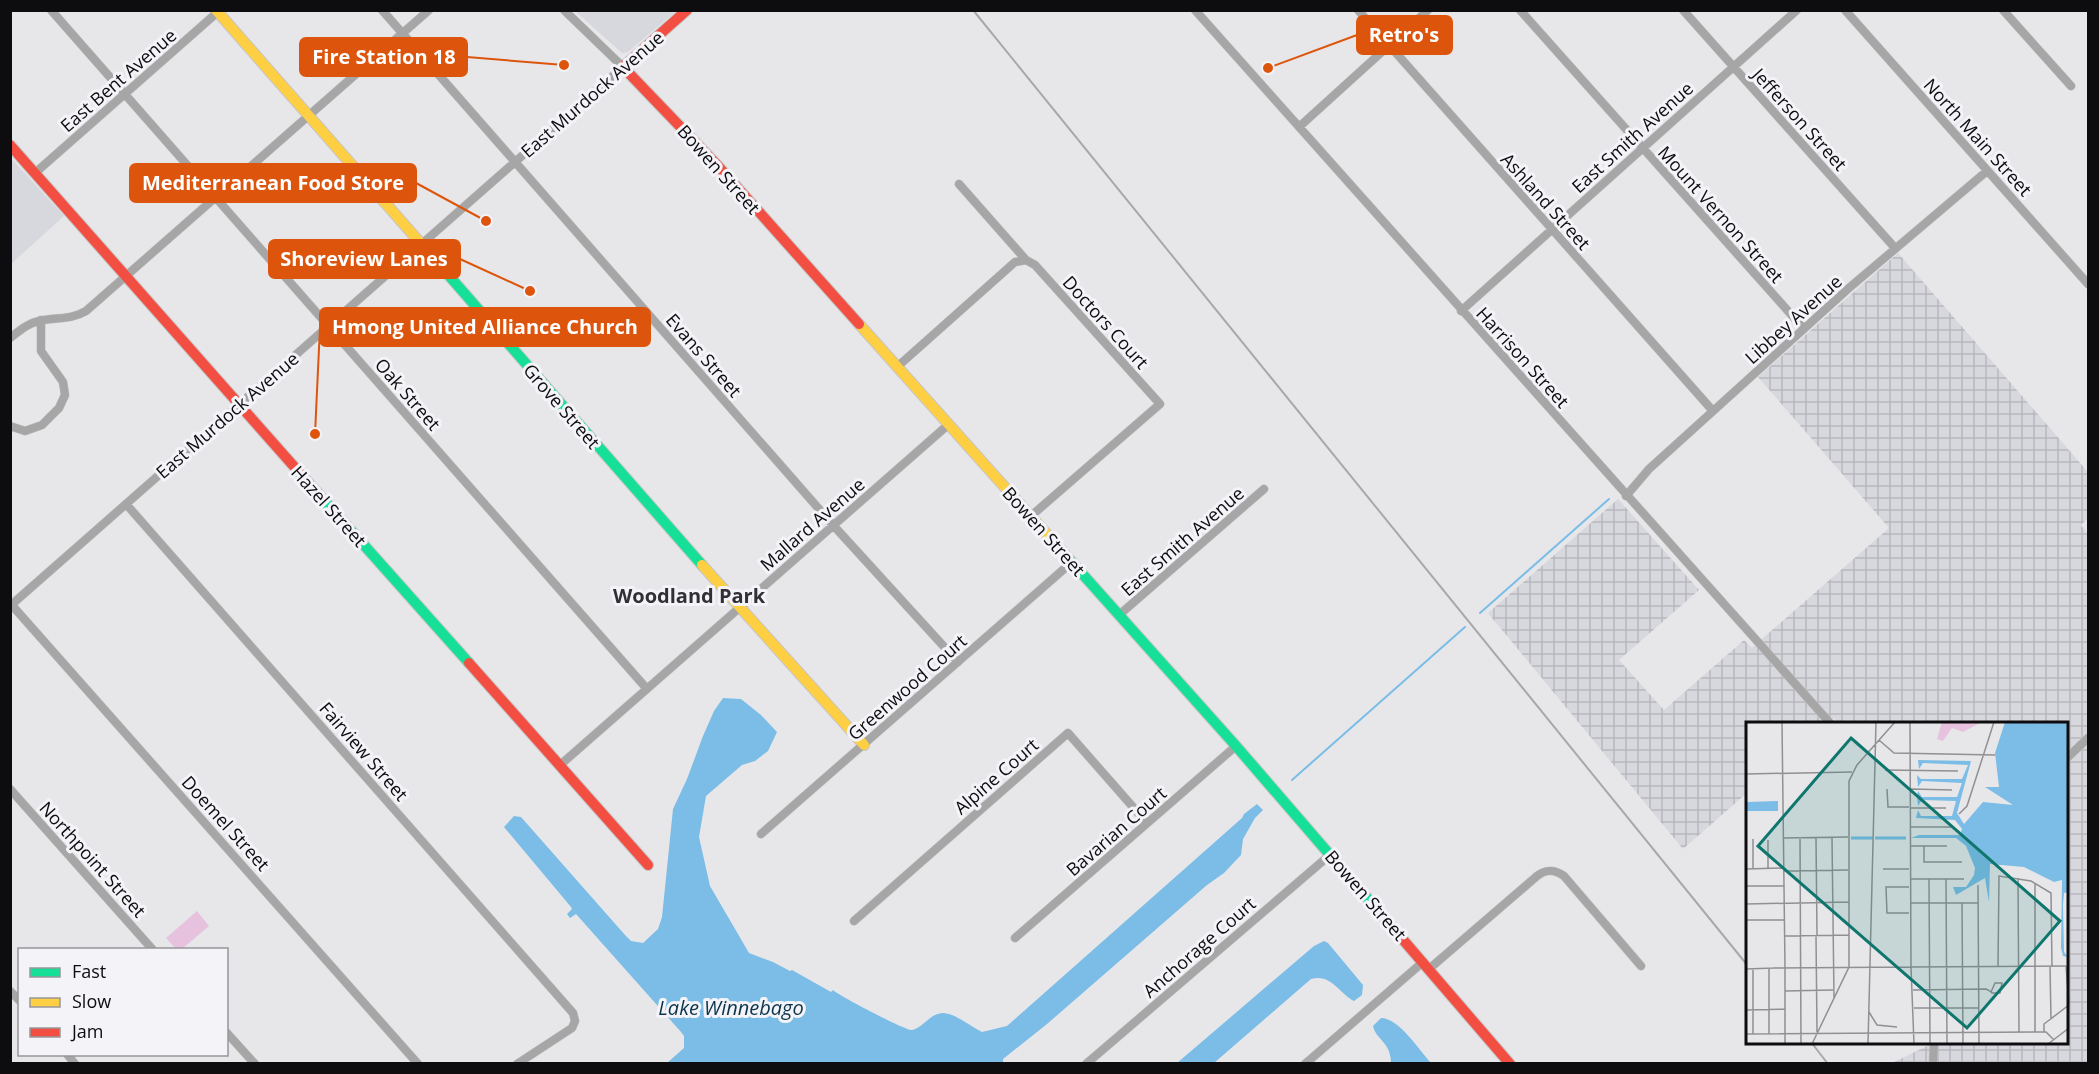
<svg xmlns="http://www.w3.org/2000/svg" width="2099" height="1074" font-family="'Open Sans',sans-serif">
<defs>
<pattern id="industrial-grid" width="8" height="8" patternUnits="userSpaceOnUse" patternTransform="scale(1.5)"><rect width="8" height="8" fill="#d7d7de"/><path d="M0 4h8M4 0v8" fill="none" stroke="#b7b7bd"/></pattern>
</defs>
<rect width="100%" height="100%" fill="#e7e7ea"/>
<path fill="#d7d7de" d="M575 11H676L628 52 622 53Z
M10 157 64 216 11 264H10Z"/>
<path fill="url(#industrial-grid)" d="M1898 253 2088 472V518L2081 525 2088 534V1063H1892L1933 1043 2068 1042V723H1838L1833 718 1827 723H1748V792L1683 849 1488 613 1618 499 1699 590 1619 660 1664 710 1744 640 1752 648 1763 638 1889 528 1758 377Z"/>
<path fill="#e7c2de" d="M197 911 209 926 182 949H176L166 938Z"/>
<path fill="#7bbde6" d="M723 698 741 699 761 715 777 732 768 751 755 761 742 765 706 796 699 837 710 886 749 953 773 962 790 971 792 970 831 992 833 990C838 995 906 1031 912 1030 923 1028 931 1012 944 1013 958 1015 970 1026 982 1032L1007 1026 1242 818 1244 814 1257 804 1263 810 1255 818 1243 839 1241 855 1224 873 1207 885 1047 1024 1003 1059V1063H667L684 1048V1036L681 1032 576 914 570 918 567 914 572 909 571 907 504 827 514 816 521 817 625 935 631 941 643 943 658 929 662 917 673 809 687 779 703 736 714 711Z
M1324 941 1328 943 1363 985 1362 995 1354 1001C1339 993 1331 973 1311 979L1214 1063H1177L1314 946Z
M1381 1018C1399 1018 1419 1050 1431 1063H1391C1391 1042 1376 1040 1373 1026Z"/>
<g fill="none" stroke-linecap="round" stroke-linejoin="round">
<path stroke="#7bbde6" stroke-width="2" d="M1480 613 1609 499
M1292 780 1465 627"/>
<defs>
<path id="street" d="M51 10 647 689
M382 10 833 525 958 662
M1195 10 1830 723
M1358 10 1713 411
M1520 10 1804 329
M1683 10 1895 248
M1845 10 2088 284
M2003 10 2071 86
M1299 127 1428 10
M35 173 220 10
M959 184 1026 260
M1461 311 1797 10
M10 338C19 331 28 323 39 321 56 317 71 320 86 311L429 10
M897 367 1015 262 1026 260 1035 265 1160 404 1031 516
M10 426 25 431 42 425 59 408 65 395 63 382 41 351V320
M1626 496 1649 469 1849 288 1987 171
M126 504 573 1013 575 1021 572 1028 517 1064
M10 603 418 1064
M10 606 623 67 564 10
M1119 615 1264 489
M2068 757 2088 738
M559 766 949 424
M10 789 153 950
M761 834 1072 562
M854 921 1068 733 1147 823
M1015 938 1236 746
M1429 969 1537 876C1546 869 1554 869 1564 876L1641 966
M10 991 20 1001
M226 1032 255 1064
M67 1054 75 1064
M1086 1064 1331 854
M1305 1064 1423 962
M1933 1064 1934 1042"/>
<path id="fast" d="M423 246 702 565
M298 471 469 663
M1061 550 1236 746 1374 906"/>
<path id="slow" d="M216 10 423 246
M859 324 1061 550
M702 565 864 745"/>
<path id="jam" d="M687 10 623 67 718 166 859 324
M10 145 298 471
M469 663 648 865
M1374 906 1510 1064"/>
</defs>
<use href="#street" stroke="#c5c5c6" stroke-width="9"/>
<use href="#fast" stroke="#c5c5c6" stroke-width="12"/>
<use href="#slow" stroke="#c5c5c6" stroke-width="12"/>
<use href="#jam" stroke="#c5c5c6" stroke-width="12"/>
<use href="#street" stroke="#a6a6a7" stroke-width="8"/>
<use href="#fast" stroke="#16e098" stroke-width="10"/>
<use href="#slow" stroke="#ffcf43" stroke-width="10"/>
<use href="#jam" stroke="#f24e42" stroke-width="10"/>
<path stroke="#a8a8aa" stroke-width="2" d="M973 10 1748 966
M1811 1042 1828 1064"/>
</g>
<g text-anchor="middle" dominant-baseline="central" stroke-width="6" stroke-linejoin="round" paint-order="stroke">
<g font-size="18" fill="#0d0d0f" stroke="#f3f3f8">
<text transform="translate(118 80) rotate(-41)">East Bent Avenue</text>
<text transform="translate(592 94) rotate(-41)">East Murdock Avenue</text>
<text transform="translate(1800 119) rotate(48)">Jefferson Street</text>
<text transform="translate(1632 137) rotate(-42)">East Smith Avenue</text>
<text transform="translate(1978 137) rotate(48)">North Main Street</text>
<text transform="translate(719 169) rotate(48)">Bowen Street</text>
<text transform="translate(1546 201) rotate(48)">Ashland Street</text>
<text transform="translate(1721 214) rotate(48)">Mount Vernon Street</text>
<text transform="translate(1793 319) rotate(-42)">Libbey Avenue</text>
<text transform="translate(1106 322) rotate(48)">Doctors Court</text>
<text transform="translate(704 355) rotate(49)">Evans Street</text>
<text transform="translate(1523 357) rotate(48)">Harrison Street</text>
<text transform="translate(408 394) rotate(49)">Oak Street</text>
<text transform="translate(562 406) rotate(49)">Grove Street</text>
<text transform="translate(227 415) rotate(-41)">East Murdock Avenue</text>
<text transform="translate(329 506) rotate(48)">Hazel Street</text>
<text transform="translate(812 524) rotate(-41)">Mallard Avenue</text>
<text transform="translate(1044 531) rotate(48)">Bowen Street</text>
<text transform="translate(1182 541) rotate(-41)">East Smith Avenue</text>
<text transform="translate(907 687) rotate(-41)">Greenwood Court</text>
<text transform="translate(364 751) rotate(49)">Fairview Street</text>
<text transform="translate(996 776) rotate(-41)">Alpine Court</text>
<text transform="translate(226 823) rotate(48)">Doemel Street</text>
<text transform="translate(1116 831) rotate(-41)">Bavarian Court</text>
<text transform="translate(93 859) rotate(48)">Northpoint Street</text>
<text transform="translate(1366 895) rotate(49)">Bowen Street</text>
<text transform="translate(1199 947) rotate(-41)">Anchorage Court</text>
</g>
<g font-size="20" font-weight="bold" fill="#313135" stroke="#f3f3f8">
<text x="689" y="595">Woodland Park</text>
</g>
<g font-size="20" font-style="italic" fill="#0c354c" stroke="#f3f3f8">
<text x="731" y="1007">Lake Winnebago</text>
</g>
</g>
<g transform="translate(1746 722)">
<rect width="322" height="322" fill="#e7e7ea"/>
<path d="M196 0H236L217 10 206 6 197 19 191 17Z" fill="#e7c2de"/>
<path d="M259 0H322L323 170 318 171 317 183 318 230 322 235 317 234 315 226 316 158 308 160 278 145 244 142 243 180 239 156 210 173 207 165H220L228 153 229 146 220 124 210 116H165L173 113H214L216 107 209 98 170 96 172 88 175 94H206L210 79 176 78 172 84 171 74 172 69 176 75H211L216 61 176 59 172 65 171 53 175 57H216L222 43 177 41 173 47 172 38 225 39 211 91 218 102 237 80 267 83 239 65H253L249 31ZM32 79V89H0V80Z" fill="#7bbde6"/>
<path fill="none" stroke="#7bbde6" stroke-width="3" d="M105 116H127M129 116H160"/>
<path fill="none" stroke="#909092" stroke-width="1.5" d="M36 0 39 246M133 18 148 31 249 33M139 48 212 49M0 52 106 50M141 67 142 85H163M165 67 206 68M164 86H200M213 92 221 84 248 0M164 105H206M38 116 102 115M70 116 71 213M86 116 88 276M7 117V147M54 117 55 322M22 118V146M164 124H201M178 124V140H216M0 147 38 146M137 147H163M38 149 102 148M272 156 273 310M165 157H218M183 157 184 322M200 157 201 322M232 163 233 322M0 164H38M163 165H140L141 191H163M165 181H232M216 181 217 322M0 182 103 180M0 198H38M70 213 71 310M39 214 103 213M304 244 305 297M320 244 323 282M252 245 253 154 285 159 305 171 306 244M23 246V312M27 246 165 245 164 0M39 246V322M0 247 28 246M7 248V312M167 268 240 267 242 268 245 270 246 271H254L256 261H249L245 270M39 269 87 268M168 286H233M0 288 39 287M123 290 131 303 151 305M289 310V161M298 310V302L323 283M0 312 300 310 308 318M66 322 103 245V59L111 43 149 0M122 322 130 0M168 322 165 245 323 244M302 322 323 306"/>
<path fill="#0f766e" fill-opacity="0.15" stroke="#0f766e" stroke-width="3" d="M105 16 314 199 221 306 12 124Z"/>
<rect width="322" height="322" fill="none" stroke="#0d0d0f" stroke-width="3"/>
</g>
<path fill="none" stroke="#dd550c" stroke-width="2" d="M1268 68L1357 35M564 65L467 57M486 221L416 183M530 291L460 259M315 434L320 327"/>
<g fill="#dd550c" stroke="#f3f3f8" stroke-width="2">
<circle cx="1268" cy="68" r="6"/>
<circle cx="564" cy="65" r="6"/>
<circle cx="486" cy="221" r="6"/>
<circle cx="530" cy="291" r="6"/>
<circle cx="315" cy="434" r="6"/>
</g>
<g fill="#dd550c" stroke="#dd550c" stroke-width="2">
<rect x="1357" y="16" width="95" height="38" rx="6"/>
<rect x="300" y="38" width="167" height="38" rx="6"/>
<rect x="130" y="164" width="286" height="38" rx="6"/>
<rect x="269" y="240" width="191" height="38" rx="6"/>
<rect x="320" y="308" width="330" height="38" rx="6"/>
</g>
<g font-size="20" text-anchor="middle" font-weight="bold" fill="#fff">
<text x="1404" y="42">Retro's</text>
<text x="384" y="64">Fire Station 18</text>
<text x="273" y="190">Mediterranean Food Store</text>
<text x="364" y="266">Shoreview Lanes</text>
<text x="485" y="334">Hmong United Alliance Church</text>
</g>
<rect width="2099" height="1074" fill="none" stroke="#0d0d0f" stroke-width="24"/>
<rect x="18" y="948" width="210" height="108" fill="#f3f3f8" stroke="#97979b" stroke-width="1.5"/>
<rect x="30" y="968" width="30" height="9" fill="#16e098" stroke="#97979b" stroke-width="1.5"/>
<text x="72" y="978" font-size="18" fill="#0d0d0f">Fast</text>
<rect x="30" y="998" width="30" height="9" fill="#ffcf43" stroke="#97979b" stroke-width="1.5"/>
<text x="72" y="1008" font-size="18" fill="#0d0d0f">Slow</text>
<rect x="30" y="1028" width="30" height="9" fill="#f24e42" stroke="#97979b" stroke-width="1.5"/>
<text x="72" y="1038" font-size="18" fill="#0d0d0f">Jam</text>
</svg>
